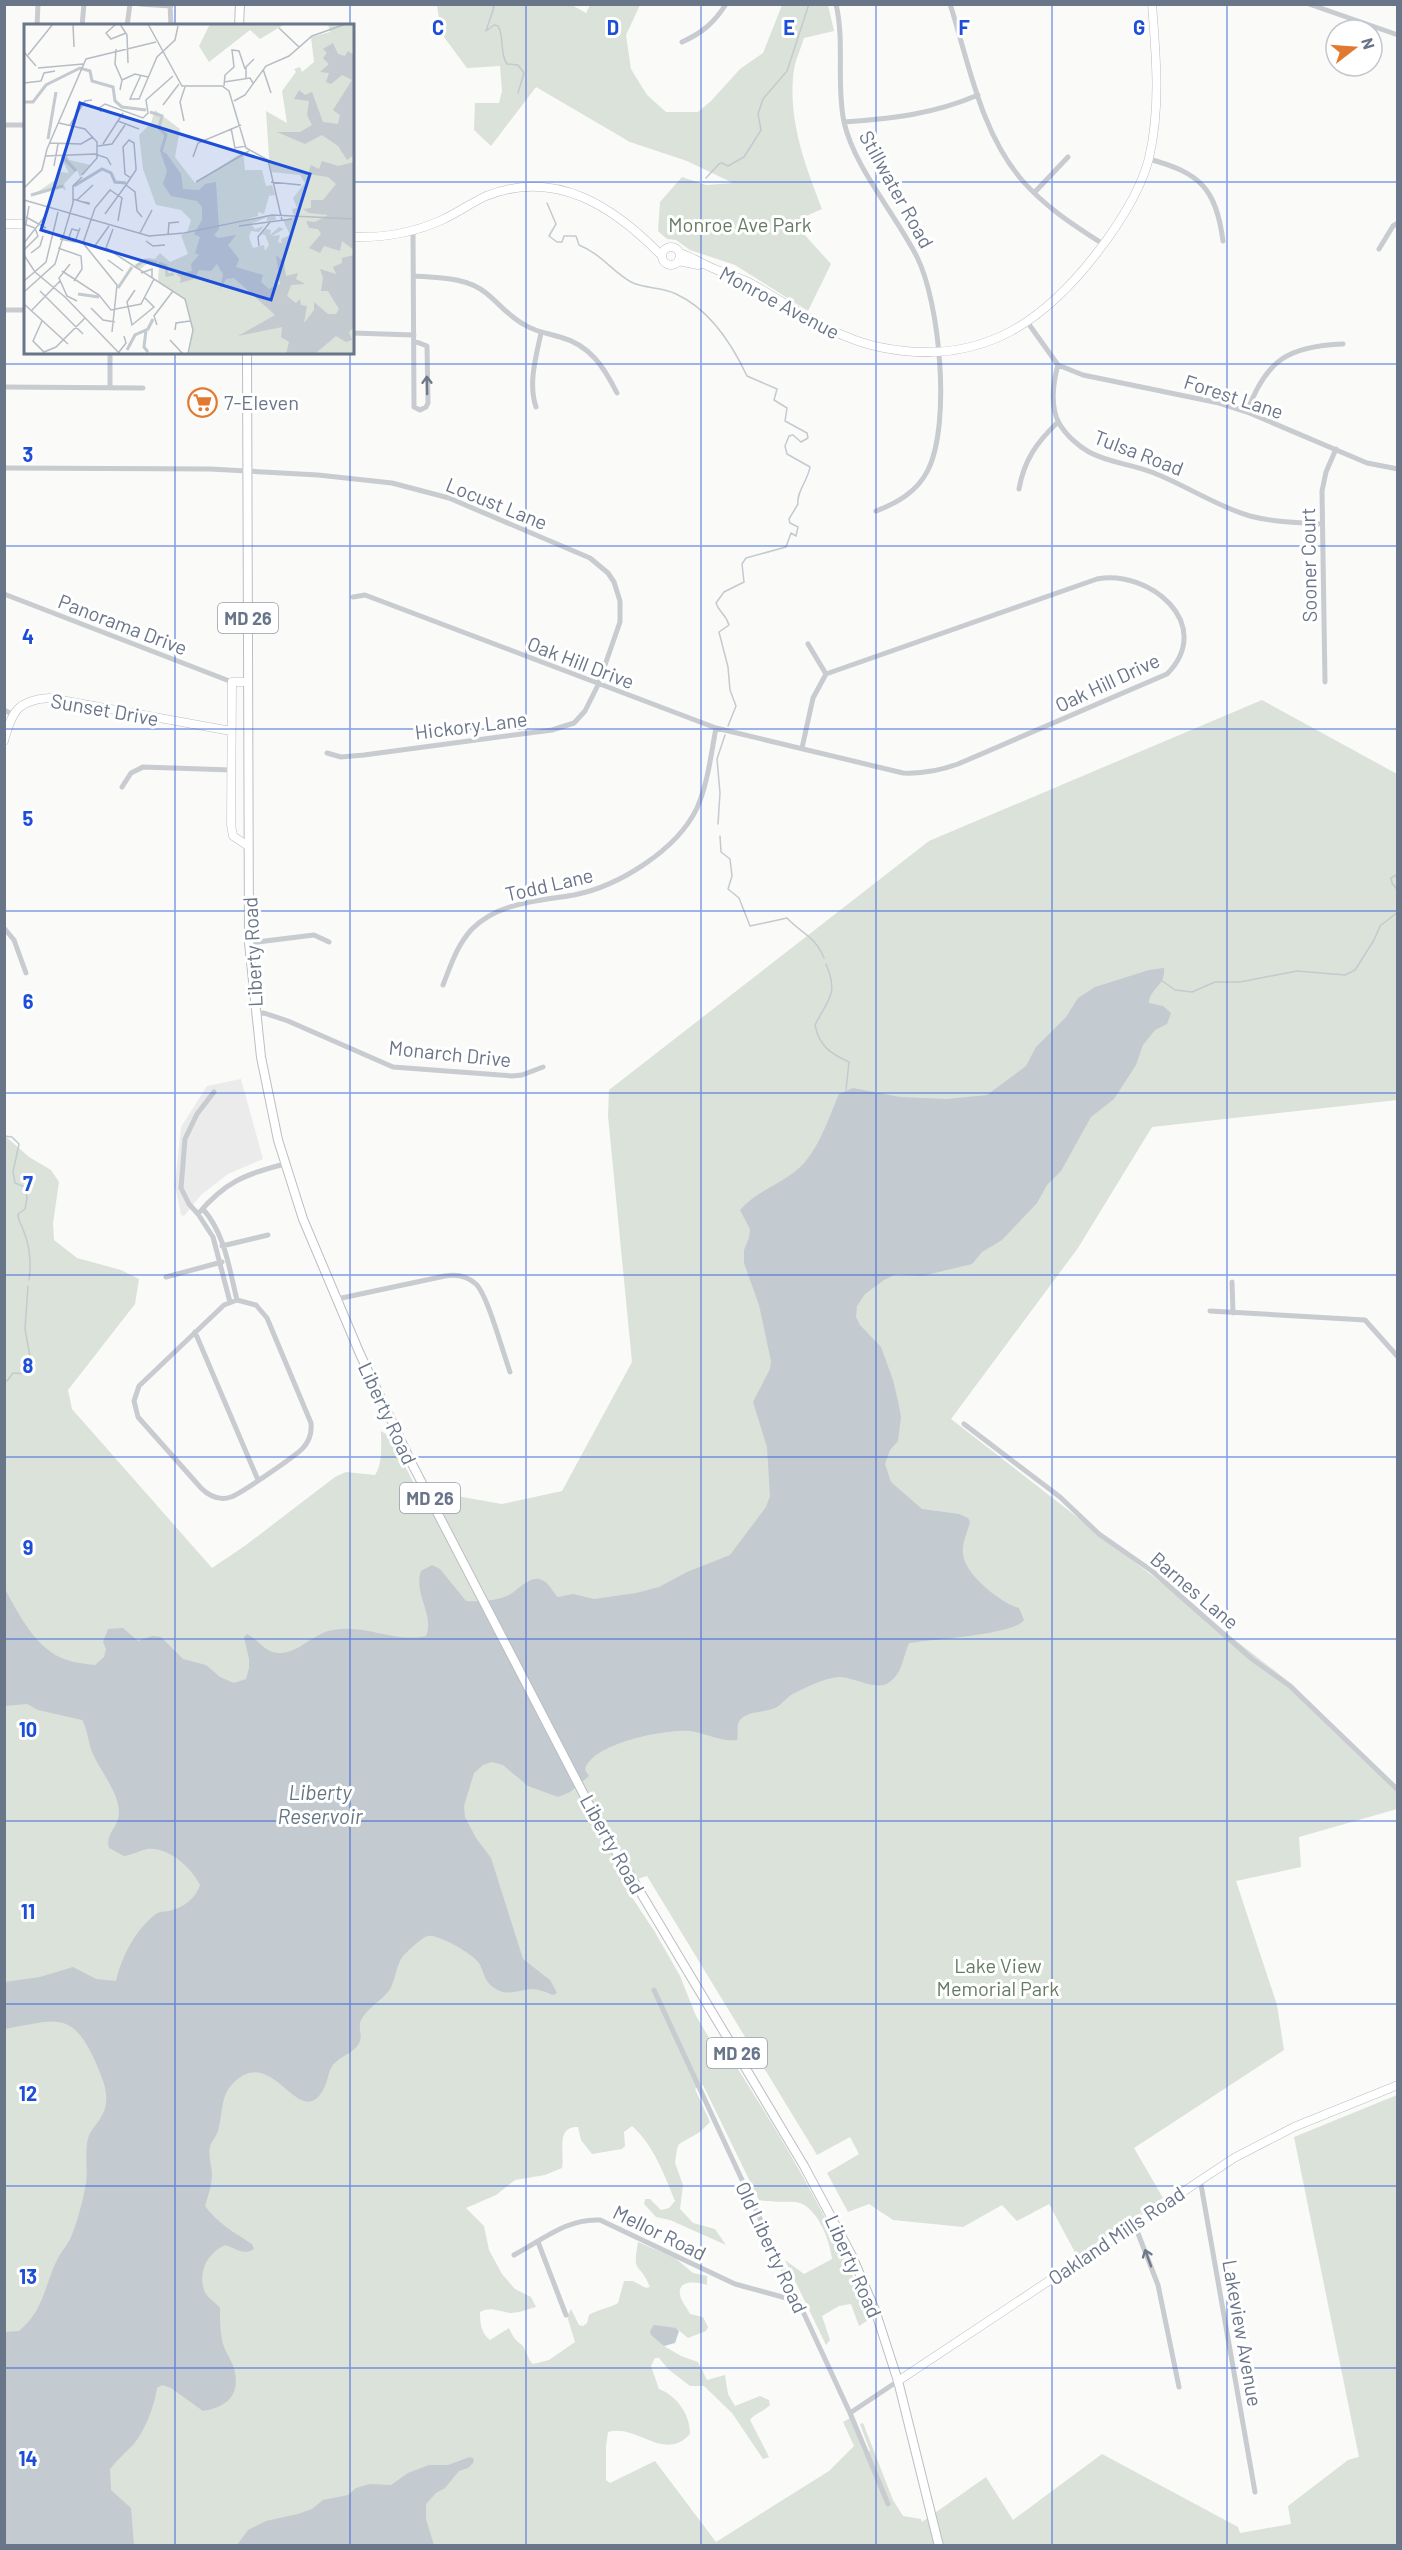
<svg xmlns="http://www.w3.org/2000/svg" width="1402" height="2550" font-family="Barlow,sans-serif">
<rect width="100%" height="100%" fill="#fafaf8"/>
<path fill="#ebebeb" d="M241 1079 263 1159 228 1174 201 1195 184 1216 181 1215 175 1185 181 1127 207 1086Z"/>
<path fill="#dbe2d9" d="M437 5H572L586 13 590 5H640L626 35 631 69 647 95 666 112H698L711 101 740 69 763 53 782 5H828L834 31 804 38C801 48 796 59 794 69 787 118 805 165 822 209L793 222 831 264 808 311 735 265 690 250 676 240 667 239 658 231 660 202 682 177 706 185 733 183 687 161 630 142 536 87 491 146 474 130 475 103H499L502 91 500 66 467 68 441 33Z
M1262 700 1397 774V1100L1152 1127 1078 1248 951 1419 1293 1685 1397 1789V1809L1299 1837 1301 1867 1236 1881 1277 2005 1284 2050 1134 2148 1163 2198 1077 2256 1049 2204 1017 2221 1002 2205 963 2227 893 2220 869 2204 848 2212 827 2173 859 2154 850 2137 817 2155 647 1876 623 1884 655 1932 680 1976 696 2016 717 2051 723 2052 733 2061C785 2144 836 2226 870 2319L859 2326 851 2304 839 2306 822 2316 830 2340 826 2345 785 2260 804 2274 832 2259C830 2241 817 2205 796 2202 783 2201 772 2203 759 2200L703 2085 695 2089 710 2122 700 2132 679 2144 677 2149 675 2163 683 2185 680 2209 693 2223 715 2229 726 2245 670 2220 656 2217 644 2204 645 2199H650L661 2210 669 2208 675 2201C664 2174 654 2146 632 2126L624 2132 625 2146 622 2149 592 2154 581 2140 578 2127C555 2126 565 2154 562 2168L545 2175 515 2180 496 2195 466 2208 484 2226 489 2250 502 2274 515 2289 531 2297 536 2307C528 2309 519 2313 511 2313 499 2312 492 2306 480 2312 480 2323 481 2333 490 2340L509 2328C513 2337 515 2340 522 2345 527 2350 527 2359 533 2364L549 2360 575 2342 567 2316 571 2309 579 2325 583 2326 587 2323 589 2315C598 2309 608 2309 618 2303L624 2281H633L646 2288 650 2287C639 2260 632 2276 638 2242L675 2258 693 2273 707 2276V2285C698 2282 677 2279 680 2295 681 2301 687 2308 690 2314L703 2317 708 2327 706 2331 688 2338 676 2328H660L664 2346 681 2356 698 2362 707 2380 725 2375 728 2394 735 2406 760 2396 769 2400 770 2405C763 2412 755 2413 750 2420L769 2457 763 2459 732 2413 704 2386H690L668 2369 659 2358H655L651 2366 659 2389C677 2396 690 2414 690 2434 664 2463 637 2423 608 2432L606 2446V2480L610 2483 655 2461 716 2542 829 2471 854 2446 843 2422 850 2418 864 2453 870 2451 860 2424 863 2423 893 2500 903 2516 921 2519 922 2522 986 2477 1013 2520 1102 2454 1238 2527 1240 2533 1291 2524 1288 2506 1348 2460 1359 2457 1294 2137 1397 2095V2545H5L4 1135 29 1157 51 1170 59 1182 53 1223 54 1240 77 1258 121 1270 139 1279 135 1304 68 1390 72 1409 212 1568 246 1545 335 1477 346 1472 375 1475C383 1464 381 1444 381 1431L389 1436 417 1489 502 1504 562 1491 632 1362 608 1116 609 1090 929 841Z"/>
<path fill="#c3cad0" d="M1164 968C1166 986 1149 989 1149 1003L1163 1006 1171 1013 1167 1024 1155 1030 1143 1045 1136 1065 1114 1099 1091 1117 1061 1171 1047 1185 1037 1203 1002 1240 982 1252 972 1264 922 1276 896 1274 884 1280 865 1294 857 1306 856 1317 860 1325 881 1347 893 1380 898 1401 901 1417 898 1441 890 1450 885 1464 891 1482 922 1509 959 1514 968 1518 970 1522C967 1534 960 1546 964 1559 969 1577 1002 1604 1019 1608L1024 1620C1014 1635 931 1639 909 1643 903 1657 902 1675 888 1683 876 1691 854 1677 839 1677 824 1678 804 1688 791 1695 786 1698 782 1704 777 1707 766 1713 752 1710 742 1718 735 1724 739 1732 737 1740 720 1742 706 1733 690 1731 666 1729 591 1743 585 1770L589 1776 570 1792 558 1797 528 1786 503 1765 492 1762 483 1765 474 1773 464 1806 465 1817 476 1838 491 1858 523 1959 550 1980 557 1993 553 1995C546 1992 538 1989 531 1989 520 1990 511 1995 500 1991 484 1984 485 1974 479 1963 473 1954 438 1934 428 1936 422 1937 404 1954 401 1959 396 1968 395 1980 390 1989 382 2001 365 2009 360 2023 359 2029 362 2036 360 2041 356 2052 344 2054 336 2062 327 2069 329 2081 323 2090 298 2134 271 2036 229 2088 221 2099 222 2118 218 2131 216 2137 211 2142 210 2147 208 2156 212 2166 212 2175 212 2184 208 2196 205 2206 217 2223 235 2233 252 2244L254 2249C243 2256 236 2248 225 2245 208 2253 198 2270 204 2290 207 2298 215 2302 220 2308 220 2322 220 2334 224 2347 227 2355 234 2364 235 2373 240 2398 223 2408 203 2411L171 2388 162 2385 157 2388C154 2407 145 2431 133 2445 125 2453 117 2460 110 2469L111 2490 131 2508 134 2545H5V2332L19 2331C44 2310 44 2287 57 2260 60 2253 65 2248 69 2241 75 2231 83 2200 85 2189 89 2172 84 2154 88 2139 90 2128 104 2120 106 2103 108 2089 101 2076 96 2063 72 2009 56 2020 5 2029V1982L40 1977 73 1967 96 1979 116 1981C122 1956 135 1930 156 1914 160 1911 165 1912 169 1911 183 1908 196 1898 200 1885 192 1868 168 1846 147 1849 139 1851 132 1855 124 1856L109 1848C105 1833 119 1827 119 1813 119 1792 100 1771 92 1752 88 1742 88 1730 82 1720L38 1710 27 1704 5 1706 4 1587C19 1615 36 1650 67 1660 76 1663 86 1664 95 1665L104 1657 106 1649 103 1642 108 1629 123 1628 138 1641 152 1636 161 1637 183 1659 206 1665 220 1677 234 1683 246 1679 249 1668V1659L244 1637 247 1634C259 1640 264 1652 278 1653 299 1654 313 1633 333 1630 365 1624 395 1643 426 1636 435 1615 413 1594 421 1571L432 1565 440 1569 466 1601C479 1602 497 1601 509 1595 518 1590 531 1574 542 1580 550 1583 552 1592 558 1597L573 1594 594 1599 636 1593 659 1587 687 1572 730 1555 766 1507 770 1496 767 1447 753 1402 770 1369 771 1361 759 1305 744 1263V1250L749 1238 750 1229 740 1210C758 1189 787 1183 805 1162 821 1143 829 1117 839 1094L853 1088 900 1097 947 1099 987 1095 1026 1066 1036 1047 1066 1017 1078 998 1095 987 1149 970Z
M654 2325 676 2328 679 2331 675 2343 664 2346 651 2335 650 2331Z
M470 2457 474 2459 473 2463 468 2468 459 2471 445 2488 436 2493 426 2504V2519L434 2545H237L248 2530 266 2521 298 2514 312 2509 323 2500 348 2495 356 2488 370 2484 391 2485 408 2473 429 2465H448Z"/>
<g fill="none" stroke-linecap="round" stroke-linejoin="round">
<path stroke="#c3cad0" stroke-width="1.5" d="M484 4 491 5 494 7 486 31 494 25 498 26C505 38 499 53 507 64L518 65 524 73 518 93
M706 178 719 164 722 163 728 166 744 157 761 130 758 114 763 99 787 71 809 4
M547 203 556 224 549 236 557 242H562L564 236H576L579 245C601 254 612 271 631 282 645 289 663 287 676 294 709 309 732 344 747 376L777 389 774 400 787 408 785 421 807 433 808 438 801 442 793 435 789 436 785 446 787 454 810 467C808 480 796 493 798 504L789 519 790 523 798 527 796 536 791 533 786 547 746 558 742 564 744 582 724 592 716 603C719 613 725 612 729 625L719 632 728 667 730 690 736 706 728 726
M718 824 720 793 717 759 725 735
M720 836 721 852 730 859 732 876 728 889 739 898 750 926 787 918C802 934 815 936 824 958
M1398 874 1391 878 1392 883 1398 891
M826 964C839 995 828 999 815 1025 819 1046 831 1054 849 1062L846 1090
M1161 980 1175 990 1192 992 1215 982H1240L1297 971 1345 975 1355 970 1374 940 1380 926 1398 912
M4 1136 12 1137 19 1144 13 1172 15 1183 25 1187 27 1198 25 1209 18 1214C18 1222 22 1225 24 1232 30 1247 31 1265 29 1280
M4 1381H7L13 1373 25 1374 31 1362 25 1329 28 1286"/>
<defs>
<path id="secondary" d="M4 224H26
M352 237C383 238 413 233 442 220 457 213 471 203 486 196 556 168 614 207 661 255
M662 256a9 9 0 1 1 18 0a9 9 0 1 1-18 0Z
M680 253C689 256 696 260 704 264 720 273 739 276 754 285 795 308 832 337 879 347 984 369 1050 319 1108 238 1125 214 1142 187 1149 158 1161 107 1156 56 1152 4
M678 261 698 265 703 264
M4 741C12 712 17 700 50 698L231 731
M248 846 233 836 231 825 232 682H248
M898 2381 1234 2158 1294 2127 1398 2085"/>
<path id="primary" d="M239 26 240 4
M247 352 249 943 261 1057 278 1140 303 1219 360 1354 411 1462 596 1818 804 2166 852 2256 875 2310 898 2381 939 2546"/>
</defs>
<use href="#secondary" stroke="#babec4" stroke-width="9"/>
<use href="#primary" stroke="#bbbec3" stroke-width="10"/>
<path stroke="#c8cbcf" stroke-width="5" d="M140 4 171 6
M170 4 171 26
M836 4C845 43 836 84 844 122 854 167 896 215 917 257 940 303 951 424 928 470 917 492 897 503 876 511
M950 4C969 63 980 130 1021 179 1044 206 1073 225 1103 244
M1309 4 1398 35
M37 26 38 4
M82 26 84 4
M127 26 130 4
M682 42C702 33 714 23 726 4
M844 122C891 119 934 114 978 95
M4 125H26
M1149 159C1200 173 1216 188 1223 241
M1034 193 1068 157
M413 230 414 407 420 410 426 407 428 403 427 346 414 341
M1379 249 1393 226 1398 223
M415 276C439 278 466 277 486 293 500 304 509 317 525 325 536 332 547 333 560 337 590 345 604 367 617 393
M4 310H26
M1028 323 1058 365C1053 382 1050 407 1059 423 1065 434 1078 446 1089 452 1109 463 1132 464 1154 473 1185 485 1218 507 1250 516 1273 522 1298 523 1322 524
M352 333 414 335
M110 352V388
M1058 365 1083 375 1219 403 1247 412 1367 463 1398 469
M4 387 143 388
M536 407C528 383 536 357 541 333
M1247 412C1266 360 1288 346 1343 344
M4 468 210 469 318 475 392 483 449 498 590 558 608 573 614 582 620 601V622L598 685 585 711 574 723 552 730 364 755 341 757 327 753
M1019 489C1024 460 1037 442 1058 422
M4 594 232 682
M353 597 365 595 716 728 903 773C923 774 939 771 958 764L1167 674C1216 624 1149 569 1097 579L826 674 813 698 802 748
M808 644 826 674
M1325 682 1322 491 1326 472 1336 449
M4 710 12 714
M122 787 131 773 143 767 231 770
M4 928 14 940 26 973
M249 943 314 935 329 942
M443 985C451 965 457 945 472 929 499 902 539 901 574 895 619 886 677 850 697 808 708 783 711 754 716 728
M255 1014 264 1013 288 1021 393 1067 512 1076 522 1075 543 1067
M214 1092 197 1114 185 1139 181 1188 189 1204 198 1214 213 1237 230 1302
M203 1209C225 1234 229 1268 237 1300
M198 1214C225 1182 245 1174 285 1164
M222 1246 268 1235
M166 1277 222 1262
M1232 1282 1233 1313
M337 1299 445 1276C457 1274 467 1276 476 1284 488 1296 503 1353 510 1372
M237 1300 256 1305 267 1318 311 1423C312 1433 309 1442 302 1449 294 1457 240 1494 231 1497 219 1501 209 1496 201 1488L138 1417 134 1401 139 1386 224 1305Z
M1210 1311 1365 1320 1398 1357
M195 1332 258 1480
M964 1424 1060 1497 1099 1534 1152 1571 1252 1659 1290 1686 1398 1790
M654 1990 850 2413 888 2504
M1200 2179 1255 2492
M1134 2223 1158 2285 1179 2387
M538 2242 566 2315
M514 2255C541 2241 567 2218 600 2220L735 2284 797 2301
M850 2413 898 2381"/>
<use href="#secondary" stroke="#fff" stroke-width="8"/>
<use href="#primary" stroke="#fff" stroke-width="8"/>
</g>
<defs><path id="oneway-shaft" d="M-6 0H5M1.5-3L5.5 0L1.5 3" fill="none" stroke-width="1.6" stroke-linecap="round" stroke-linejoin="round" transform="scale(1.5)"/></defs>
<g stroke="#6e798c">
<use href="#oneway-shaft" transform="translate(427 385) rotate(-91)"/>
<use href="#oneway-shaft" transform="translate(1148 2258) rotate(-110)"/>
</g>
<path fill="none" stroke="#1d4ed8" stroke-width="1.5" stroke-opacity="0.55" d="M175 4V26M350 4V26M526 4V2546M701 4V2546M876 4V2546M1052 4V2546M1227 4V2546M4 182H26M352 182H1398M175 352V2546M350 352V2546M4 364H1398M4 546H1398M4 729H1398M4 911H1398M4 1093H1398M4 1275H1398M4 1457H1398M4 1639H1398M4 1821H1398M4 2004H1398M4 2186H1398M4 2368H1398"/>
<defs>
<symbol id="supermarket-ring" viewBox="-11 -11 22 22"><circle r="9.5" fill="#fff" stroke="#e27930" stroke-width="1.5"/><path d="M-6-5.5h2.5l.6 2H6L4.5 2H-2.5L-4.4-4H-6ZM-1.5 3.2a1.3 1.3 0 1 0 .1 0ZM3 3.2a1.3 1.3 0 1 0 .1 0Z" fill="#e27930"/></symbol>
</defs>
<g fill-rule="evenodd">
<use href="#supermarket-ring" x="186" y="386" width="33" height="33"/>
</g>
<g text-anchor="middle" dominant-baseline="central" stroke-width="6" stroke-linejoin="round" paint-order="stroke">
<g fill="#fff" stroke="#969eac" stroke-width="1.5">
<rect x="218" y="603" width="60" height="30" rx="4.5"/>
<rect x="400" y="1483" width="60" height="30" rx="4.5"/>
<rect x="707" y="2038" width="60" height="30" rx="4.5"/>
</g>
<g font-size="18" font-weight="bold" fill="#697589">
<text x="248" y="618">MD 26</text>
<text x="430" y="1498">MD 26</text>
<text x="737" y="2053">MD 26</text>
</g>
<g font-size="20" fill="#697589" stroke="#fff">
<text transform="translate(897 189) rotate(61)">Stillwater Road</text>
<text transform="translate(780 302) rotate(28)">Monroe Avenue</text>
<text transform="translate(1234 396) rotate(18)">Forest Lane</text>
<text transform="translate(1139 452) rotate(21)">Tulsa Road</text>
<text transform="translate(497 503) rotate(22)">Locust Lane</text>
<text transform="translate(1308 565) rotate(-91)">Sooner Court</text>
<text transform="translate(123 624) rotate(21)">Panorama Drive</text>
<text transform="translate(581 662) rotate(21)">Oak Hill Drive</text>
<text transform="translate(1107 682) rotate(-25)">Oak Hill Drive</text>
<text transform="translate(105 709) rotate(10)">Sunset Drive</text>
<text transform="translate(471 725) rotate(-7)">Hickory Lane</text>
<text transform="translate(549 884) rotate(-13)">Todd Lane</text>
<text transform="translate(252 952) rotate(-93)">Liberty Road</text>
<text transform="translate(450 1053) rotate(6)">Monarch Drive</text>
<text transform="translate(388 1413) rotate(65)">Liberty Road</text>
<text transform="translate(1195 1590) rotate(40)">Barnes Lane</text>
<text transform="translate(613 1844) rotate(61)">Liberty Road</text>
<text transform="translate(660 2232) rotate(26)">Mellor Road</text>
<text transform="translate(1116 2235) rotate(-34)">Oakland Mills Road</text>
<text transform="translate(772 2247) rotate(65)">Old Liberty Road</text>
<text transform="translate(854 2266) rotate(66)">Liberty Road</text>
<text transform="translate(1243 2333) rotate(80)">Lakeview Avenue</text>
</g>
<g font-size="20" fill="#657a64" stroke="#fff">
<text x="740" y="224">Monroe Ave Park</text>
<text x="998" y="1965">Lake View<tspan x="998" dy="23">Memorial Park</tspan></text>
</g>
<g font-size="20" fill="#697589" stroke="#fff" text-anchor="start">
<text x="224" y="402">7-Eleven</text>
</g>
<g font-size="21" font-style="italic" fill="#657683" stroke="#fff">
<text x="320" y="1791">Liberty<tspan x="320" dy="24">Reservoir</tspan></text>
</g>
</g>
<g transform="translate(24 24)">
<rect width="330" height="330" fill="#fafaf8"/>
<path d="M186 0H261L236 15 226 6 185 38 175 22ZM304 0H330V330H165L169 308 161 274 134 257 135 243 123 240 115 246 109 243 124 234 131 235 136 229 146 238 164 230 157 211 163 209 167 196 157 186 132 181 119 145 115 111 127 99 131 86 156 105 151 133 171 159 219 128 221 146H238L242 162 248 161 251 171 245 172 240 190 234 188V192L204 201 242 192 251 191 252 196 243 197V193L227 200 231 205 240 202 235 208 227 207 225 213 229 224 240 221 241 227 245 221 241 211 237 210 242 205 247 206 246 211 255 203 260 205 248 212 256 211 254 218 258 219 257 215 266 211 259 196 270 193 268 185 273 184 269 174 281 159 276 151 246 148 242 87 263 99 258 67 272 48 270 45 276 43 278 48 290 38 287 13 306 8ZM43 131 45 136 67 141 56 153 53 146 40 160 42 167 37 163 6 173 31 156 35 148 45 149 37 134Z" fill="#dbe2d9"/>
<path d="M309 19 314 30 321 32 324 27 330 31V131L323 136 314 122 298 111 281 120 253 108H276L288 101 283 91 285 77 270 75 275 66 281 71 288 68 299 98 314 100 316 91 309 86 328 56 318 51 307 60 302 58 305 49 296 48 305 40 299 34 303 29 299 25ZM136 127 142 129 157 150 159 165 175 166 181 160 192 158 195 205 190 211 194 214 212 211 204 221 215 235 212 243 239 251 237 258 245 265 256 260 252 231 260 238 262 252 274 249 272 255 281 260 267 261 263 272 272 279 276 275 277 281 283 282 280 299 290 286V278L304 290H312L315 285 304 267H297L299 254 296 245 312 250 309 243 318 239V234L330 231V303L325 308 328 316 322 318 312 312 292 329 262 330 265 318 257 313 258 303 214 312 251 291 210 254 202 255 196 266 199 250 193 240 187 247 175 246 170 255 156 259 157 254 152 250 168 247 167 240 175 231 171 229 176 213 170 210 178 196V183L173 177 147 172 139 160 143 147ZM298 137 314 142 330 138V226L318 217 316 227 300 222 296 229 285 224 297 210 294 205 285 204 282 197 291 198 304 191 285 189 279 185 287 184V176H299L312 160 304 153 284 150 287 141 295 145Z" fill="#c3cad0"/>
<path fill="none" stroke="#c3cad0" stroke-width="3" d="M0 78H9L22 61 56 44 66 47 68 57 89 63 91 77 98 83 122 86M126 88 138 92 135 104 142 111 137 128M24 115 32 68M38 132 52 147M50 162 78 145 87 149 91 158 102 159M7 171 39 162M135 239 142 242 143 251 150 250M112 242 121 236 133 239M94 264 108 243M54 270 75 273M122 306 120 323 124 328M103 326 111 311 124 305 129 295"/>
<path fill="none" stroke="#b7bdc5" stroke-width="1.5" d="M49 0 50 23M92 0 82 9 87 15 102 9M96 0 103 11 104 39M124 0 158 62H198L205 67 222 124 244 136 258 196M255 4 275 23M92 25 91 40 98 56 96 66M0 28 12 42M4 31 29 0M14 44 59 40M239 45 247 69M117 51 106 75H115L133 33 151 16 154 2M222 54V43L230 35M98 56 111 50 124 53M200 58 226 54 229 59M0 59 17 57 20 49 31 47M200 62 201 51 210 43 208 26 215 27 221 45M210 77 221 71 242 42 265 32 288 12 322 0M139 81 155 60M77 88 75 84 81 80 119 94 124 89 122 76 149 52M94 97 115 105M160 97 156 78 161 63M35 99 61 105 73 118V134L58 151M46 101 61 77 68 76M207 104 211 124 222 122M26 119 57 120 69 113M79 120 99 89M74 122 88 120 101 101M22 132 71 130 83 134 87 141M169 133 174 119 217 101M30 142 34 120M172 158 225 127M247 158 277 161M102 161 111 168 113 187 118 193M0 164 18 146 23 125 62 35 132 18M49 175 65 180V179L59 178M0 176 125 212 160 209 248 191 330 195M53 176 69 161M81 190 102 161 112 146V144L110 119 105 116 99 123 101 150 107 154M2 193 22 204M0 200 11 204 14 212 0 226M2 200 5 182M215 202 268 195M89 205 82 224 161 275 169 306 164 330M116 209 128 186M144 211 145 199 155 198M36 215 51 218 56 204M44 216 48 205 55 207M122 217 129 222 141 221M0 219 22 191M235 222 234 213 247 197M70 223 85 202M34 224 57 232 58 245 50 257M7 229 16 222 19 212M0 231 11 248 41 273 96 330M84 236 99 247M46 240 35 254 43 272 53 277M38 247 75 271 87 286 117 280 130 255M117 249 128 245V253M0 257 22 238 34 188M111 266 103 278 108 301 130 283 121 274M16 267 59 310M0 268 31 240 49 179V162L58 153M0 280 44 320M67 284 79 296 91 298M8 286 36 257M18 297 9 317 20 328 32 323 61 294M133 301 130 292 149 267M151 306 152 299 166 297M88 308 93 261 59 219 71 184 86 166 98 174 94 197M146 316 159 330M95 328 102 319 100 312"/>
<path fill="#1d4ed8" fill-opacity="0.15" stroke="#1d4ed8" stroke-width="3" d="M56 79 286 150 247 276 17 206Z"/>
<rect width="330" height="330" fill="none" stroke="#697589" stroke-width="3"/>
</g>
<g font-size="20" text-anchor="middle" font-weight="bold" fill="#1d4ed8" stroke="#fff" stroke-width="6" stroke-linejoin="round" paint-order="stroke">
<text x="438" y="35">C</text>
<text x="613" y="35">D</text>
<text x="789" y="35">E</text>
<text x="964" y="35">F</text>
<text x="1139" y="35">G</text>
<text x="28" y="462">3</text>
<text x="28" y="644">4</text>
<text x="28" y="826">5</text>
<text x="28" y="1009">6</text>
<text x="28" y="1191">7</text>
<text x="28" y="1373">8</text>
<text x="28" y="1555">9</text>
<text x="28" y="1737">10</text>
<text x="28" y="1919">11</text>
<text x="28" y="2101">12</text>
<text x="28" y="2284">13</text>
<text x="28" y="2466">14</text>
</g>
<rect width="1402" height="2550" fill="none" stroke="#697589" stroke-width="12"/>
<g transform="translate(1354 48) rotate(73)"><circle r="28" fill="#ffffff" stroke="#c3c8d0" stroke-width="1.5"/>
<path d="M0-4.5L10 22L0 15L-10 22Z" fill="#e27930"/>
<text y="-9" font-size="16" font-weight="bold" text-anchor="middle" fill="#697589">N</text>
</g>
</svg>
